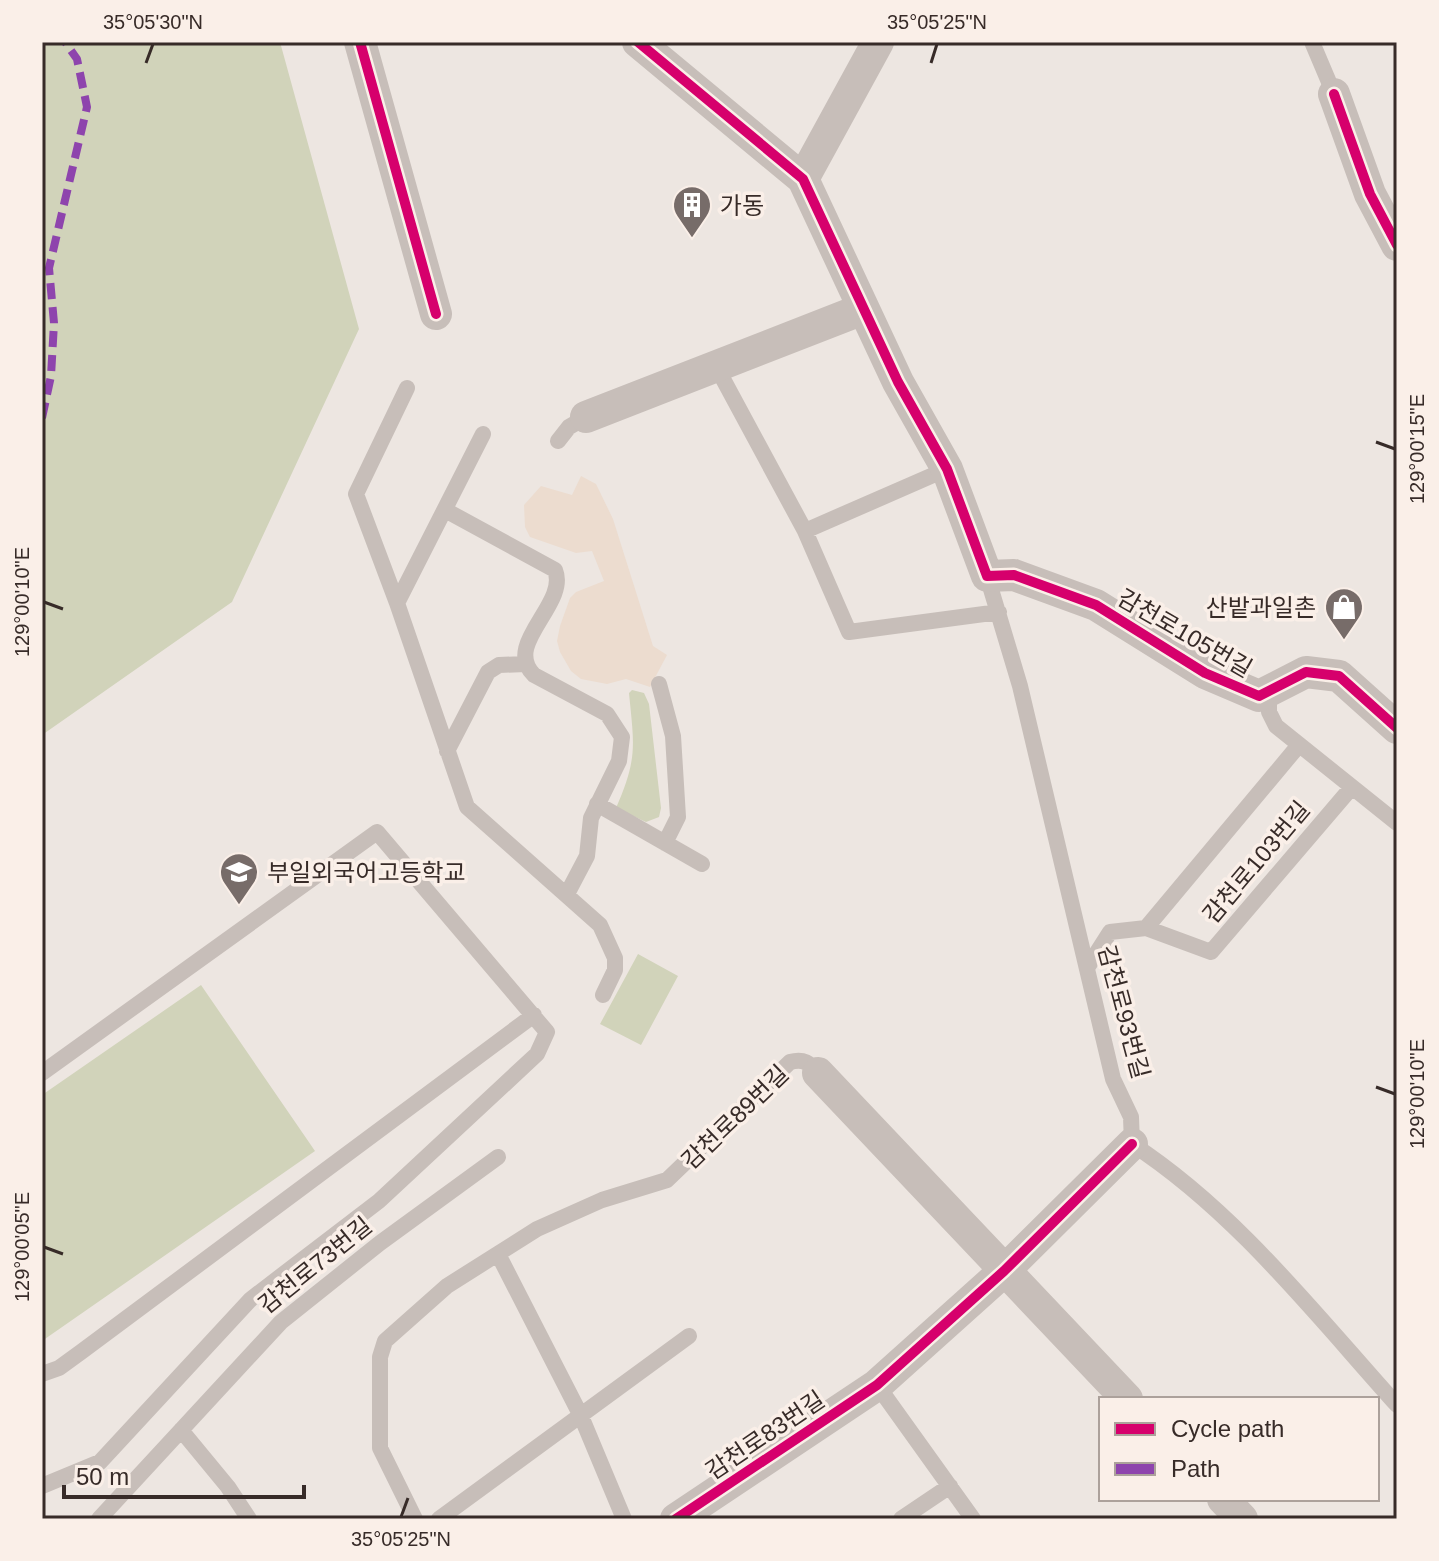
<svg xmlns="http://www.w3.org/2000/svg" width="1439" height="1561" font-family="Arial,'Noto Sans KR',sans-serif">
<rect width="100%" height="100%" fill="#ede6e1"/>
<path fill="#d1d3ba" d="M42 42H280L359 329 232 602 42 735Z
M632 690 644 693 649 704 661 808 659 817 646 822 616 808C638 758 634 745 629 693Z
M638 954 678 976 641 1045 600 1024Z
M201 985 315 1151 42 1341V1095Z"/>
<path fill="#ecdccf" d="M581 476 596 484 613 519 653 646 667 655 650 687 626 679 607 684 581 679 571 671 560 652 557 641 560 626 570 598 576 592 604 581 592 551 576 553 530 537 525 527 524 505 541 486 572 495Z"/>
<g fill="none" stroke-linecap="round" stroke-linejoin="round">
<path stroke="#c7beb9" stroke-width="16" d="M1312 42 1334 94
M716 366 805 531 849 632 999 612
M407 388 356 494 397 603 483 434
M558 441 569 427 586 417
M445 510 555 570C569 604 502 644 534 675L607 714 622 737 619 761 591 818 587 856 567 894
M805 531 947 469
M987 576 1020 686 1113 1079 1131 1117 1132 1144C1235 1211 1315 1314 1397 1405
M397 603 467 807 600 925 615 958V970L603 995
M659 684 673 736 678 817 665 843
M1269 691V712L1276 726 1397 823
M447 751 488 672 499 665 526 664
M597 804 702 864
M1146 928 1211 952 1352 787
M1087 968 1110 932 1146 928 1299 745
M42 1073 377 832 547 1032 537 1054 379 1201 251 1299 100 1462 42 1486
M498 1254 581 1416 624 1519
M42 1374 59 1368 81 1352 534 1015
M877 1385 973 1519
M181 1430 228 1487 249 1519
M99 1519 281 1322 380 1243 498 1157
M415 1519 380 1448V1357L385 1341 447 1286 537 1229 602 1200 667 1180 790 1062C804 1058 809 1063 818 1073
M439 1519 689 1336
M901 1519 950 1486"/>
<path stroke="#c7beb9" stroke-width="32" d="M360 42 436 314
M638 42 803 179 898 382 947 469 987 576 1014 575 1096 605 1205 673 1259 696 1306 672 1339 676 1397 728
M1334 94 1370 194 1397 245
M803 179 878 42
M586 417 863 309
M818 1073 1127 1399
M1223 1499 1242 1519
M676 1519 877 1385 1004 1271 1132 1144"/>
<path stroke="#8e44ad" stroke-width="8" stroke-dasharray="16 8" stroke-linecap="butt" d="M42 418 51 376 54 323 49 268 87 107 77 59 65 42"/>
<defs>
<path id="cycleway" d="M360 42 436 314
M638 42 803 179 898 382 947 469 987 576 1014 575 1096 605 1205 673 1259 696 1306 672 1339 676 1397 728
M1334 94 1370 194 1397 245
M676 1519 877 1385 1004 1271 1132 1144"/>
</defs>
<use href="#cycleway" stroke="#faefe8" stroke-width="15"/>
<use href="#cycleway" stroke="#d6006c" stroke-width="10"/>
</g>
<path fill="none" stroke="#372b28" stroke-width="3" d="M146 63 153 44M931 63 937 44M1376 442 1395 449M44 602 63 609M1376 1087 1395 1094M44 1247 63 1254M401 1517 408 1498"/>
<defs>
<symbol id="building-pin" viewBox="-11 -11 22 30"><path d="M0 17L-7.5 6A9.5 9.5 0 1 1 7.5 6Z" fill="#776c69" stroke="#faefe8"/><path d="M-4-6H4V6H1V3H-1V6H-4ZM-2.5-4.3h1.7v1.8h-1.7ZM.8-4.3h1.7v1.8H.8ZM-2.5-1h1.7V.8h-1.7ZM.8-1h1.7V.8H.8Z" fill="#fff"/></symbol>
<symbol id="shop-pin" viewBox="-11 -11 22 30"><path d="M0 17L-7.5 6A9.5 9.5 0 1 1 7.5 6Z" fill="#776c69" stroke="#faefe8"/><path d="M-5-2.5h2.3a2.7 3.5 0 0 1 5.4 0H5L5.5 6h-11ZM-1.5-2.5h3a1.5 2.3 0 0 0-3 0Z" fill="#fff"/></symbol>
<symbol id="school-pin" viewBox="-11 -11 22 30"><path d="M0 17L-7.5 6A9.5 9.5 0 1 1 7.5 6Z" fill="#776c69" stroke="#faefe8"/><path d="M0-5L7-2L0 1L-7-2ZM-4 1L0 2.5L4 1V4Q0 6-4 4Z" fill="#fff"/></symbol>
</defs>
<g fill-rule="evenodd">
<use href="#building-pin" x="670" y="183" width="44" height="60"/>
<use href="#shop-pin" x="1322" y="585" width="44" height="60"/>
<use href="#school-pin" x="217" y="850" width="44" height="60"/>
</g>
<g text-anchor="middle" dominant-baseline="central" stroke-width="7" stroke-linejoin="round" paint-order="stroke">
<g font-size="24" fill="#372b28" stroke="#faefe8" text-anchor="start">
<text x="720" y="205">가동</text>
<text x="1316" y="607" text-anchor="end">산밭과일촌</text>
<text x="267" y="872">부일외국어고등학교</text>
</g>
<g font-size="24" fill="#372b28" stroke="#faefe8">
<text transform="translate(1185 633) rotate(30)">감천로105번길</text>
<text transform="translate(1256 862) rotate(-50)">감천로103번길</text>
<text transform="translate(1124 1012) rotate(75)">감천로93번길</text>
<text transform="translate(735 1117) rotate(-44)">감천로89번길</text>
<text transform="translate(315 1265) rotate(-39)">감천로73번길</text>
<text transform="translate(765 1435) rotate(-34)">감천로83번길</text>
</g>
</g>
<rect width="1439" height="1561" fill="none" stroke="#faefe8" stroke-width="88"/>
<rect x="1099" y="1397" width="280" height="104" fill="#faefe8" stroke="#aca19b" stroke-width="2"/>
<rect x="1115" y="1423" width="40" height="12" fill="#d6006c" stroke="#aca19b" stroke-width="2"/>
<text x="1171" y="1437" font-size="24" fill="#372b28">Cycle path</text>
<rect x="1115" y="1463" width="40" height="12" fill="#8e44ad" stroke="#aca19b" stroke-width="2"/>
<text x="1171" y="1477" font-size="24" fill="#372b28">Path</text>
<path d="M64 1485v12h240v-12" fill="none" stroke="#372b28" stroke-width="4"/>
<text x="76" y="1485" font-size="24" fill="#372b28" stroke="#faefe8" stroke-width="6" paint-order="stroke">50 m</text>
<rect x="44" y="44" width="1351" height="1473" fill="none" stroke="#372b28" stroke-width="3"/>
<g font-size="20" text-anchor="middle" fill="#372b28">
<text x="153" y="29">35°05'30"N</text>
<text x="937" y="29">35°05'25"N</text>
<text transform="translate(1417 449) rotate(-90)" y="7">129°00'15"E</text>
<text transform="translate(22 602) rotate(-90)" y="7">129°00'10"E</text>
<text transform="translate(1417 1094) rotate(-90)" y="7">129°00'10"E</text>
<text transform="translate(22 1247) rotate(-90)" y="7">129°00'05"E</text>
<text x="401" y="1546">35°05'25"N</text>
</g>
</svg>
